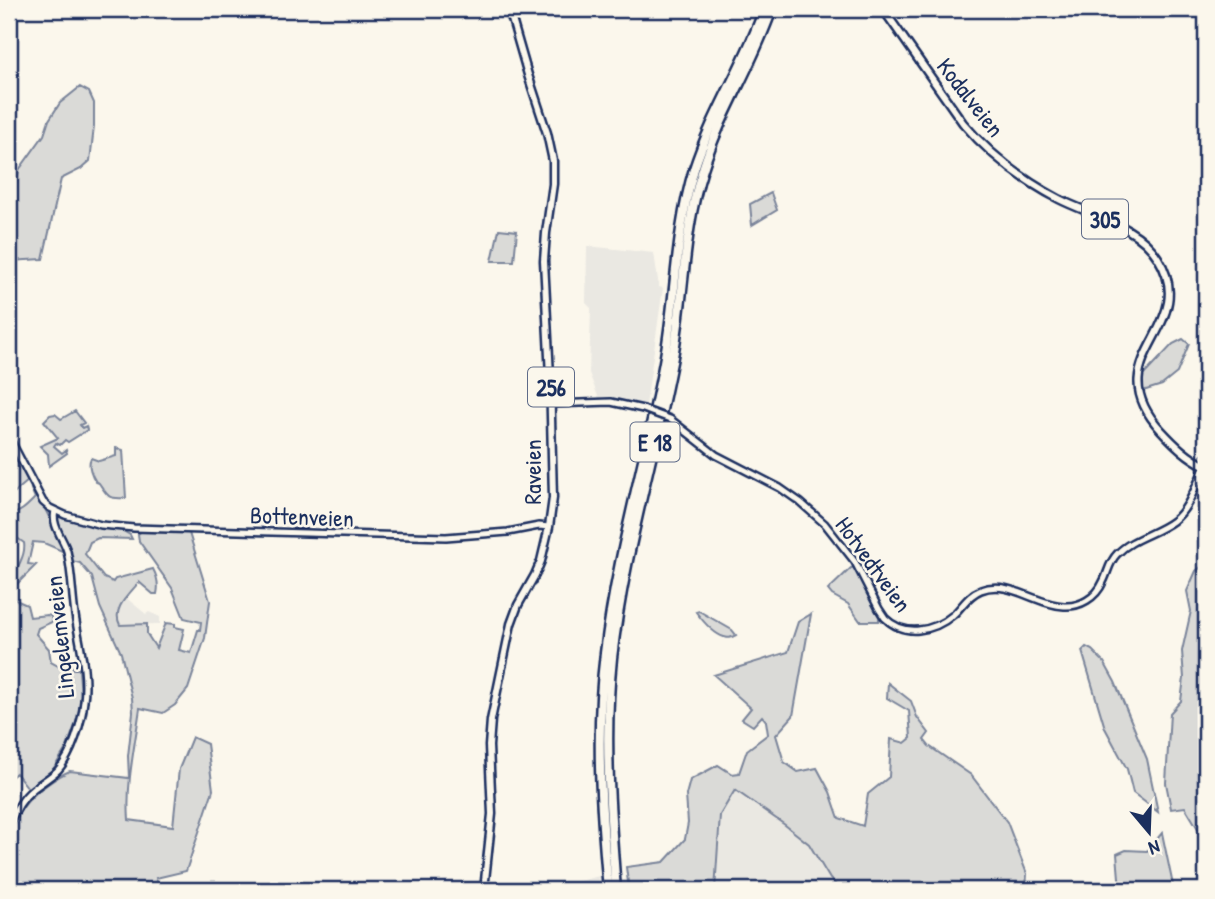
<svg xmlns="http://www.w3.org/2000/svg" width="1215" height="899" font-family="'Patrick Hand',sans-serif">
<rect width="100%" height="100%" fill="#fbf7ec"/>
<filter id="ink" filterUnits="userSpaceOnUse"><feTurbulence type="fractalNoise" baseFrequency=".0143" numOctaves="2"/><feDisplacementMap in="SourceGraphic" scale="14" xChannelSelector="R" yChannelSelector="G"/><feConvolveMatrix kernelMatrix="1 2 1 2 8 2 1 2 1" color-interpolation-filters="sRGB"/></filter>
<g filter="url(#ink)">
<path fill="#eae8e2" d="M587 246 654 253 659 287 663 288 646 405 599 399 589 373 591 308 586 303Z
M125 597 146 614 149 612 160 617V624L120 625 117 619V611L124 601Z
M735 790 785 825 809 844 830 879 842 890H715L720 815Z
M599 876 600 890H541L548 889Z"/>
<path fill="#dadad7" stroke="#7a849a" stroke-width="2" d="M80 87 89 92 94 103V127L90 161 81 169 61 179 43 259 9 261V220L19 170 44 135 49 120 60 103Z
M771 193 777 210 752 225 750 204Z
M499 229 517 231 514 261H492Z
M1183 339 1189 344 1177 373 1162 385 1143 391 1141 378 1173 344Z
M75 411 84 423 80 425 82 428 86 426 87 430 68 442 65 440 60 445 56 443 54 446 62 453 66 450 67 453 49 466 48 454 40 446 58 438 44 421 50 415 55 414 61 419Z
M11 444 26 475 28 481 9 497C9 493 10 489 11 485 12 474 8 463 11 453L9 451V447Z
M116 448 123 450 126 498C108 499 109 498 99 483L96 482C92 476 87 465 91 458L99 461 116 456Z
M34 488 62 542V551L44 543 33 542 28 564 36 565 13 588 9 589V578C17 571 26 554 24 543L9 532V515C21 513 27 506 35 498L31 489Z
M56 512 116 527 130 535 132 539 98 538 90 542 85 554 104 578 113 582 115 579 153 569C158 578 159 585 157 594H153L139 582C130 594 111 608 120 625L147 624V634L156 648 166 623 175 624V627L184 629 179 650 191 653 198 630H200L201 622 184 618 172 588 139 541 138 534 142 531 189 533 210 601 205 638 188 689 175 705 163 713 140 708C135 745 126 783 129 820L173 826 179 769 192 737 207 744 213 790 186 871 156 878 159 890H9C9 847 4 818 41 789 51 782 59 775 70 771L129 778 128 756 133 712 132 698 121 653 100 607 92 577 80 563 72 561 55 524Z
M1206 563V834L1200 832 1185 807 1171 809 1166 783 1170 713 1181 701 1184 678 1182 651 1191 611 1187 591 1196 571Z
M856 567 879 617V621H860L848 604 832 595 828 590 851 568Z
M9 597 27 605 30 617 47 615 51 616 52 622 38 628 36 634 49 649 51 662 60 667 65 660 68 661 74 669H79L81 698 78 717 67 747 52 771 28 788 16 773 9 779Z
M699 611 732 630 736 635C732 637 729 639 724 637 714 634 702 620 696 612Z
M811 614 793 716 776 735 784 762 798 772 817 768 830 792 839 818 863 826 868 794 889 777 891 739 905 743 911 738 909 711 887 698 888 683 911 701 917 717 929 733 924 740 929 746 971 775 1007 822 1027 874 1026 890H841L830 879 809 844 785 825 735 790 720 815 715 890H629L626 867 664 862 685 839 688 823 686 795 690 780 718 765 732 774 739 773 747 750 768 734 766 721 762 716 753 726 742 719 751 708 714 675 788 652 798 622Z
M1086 647 1092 650 1104 662 1115 682 1147 759 1158 812 1133 793 1127 769 1105 728 1082 651Z
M1162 833 1174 890H1120L1117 854 1126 850 1147 851Z"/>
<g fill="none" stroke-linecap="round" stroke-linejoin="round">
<path stroke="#747e96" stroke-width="2" d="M1200 457 1204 453 1206 454"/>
<defs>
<path id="secondary" d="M551 404 611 402 643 409
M670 419 716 455 780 488 800 502 825 524 855 562 879 609 885 618C904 637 933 632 953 615 962 607 968 595 981 590 1009 579 1036 605 1064 606 1080 607 1096 598 1103 582 1108 573 1109 562 1117 554 1132 538 1156 534 1173 521 1190 508 1196 484 1205 466
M9 437 43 502 50 508 65 515 101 525 134 528 446 537 508 532 539 526 549 527
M9 826C14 813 21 799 32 790 40 783 50 778 58 770 72 755 82 722 84 701 88 672 79 643 75 615 72 594 72 572 67 551 63 538 51 525 55 511"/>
<path id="primary" d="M883 9 963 123C990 155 1021 179 1059 199 1092 216 1137 224 1158 258 1202 329 1094 357 1161 430 1174 444 1188 458 1206 466
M484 890 492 814 489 746 491 720 511 624 518 605 535 575 541 561 549 527 553 498 550 376 544 261 546 233 553 184V161L547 133 528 75 509 9"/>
<path id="highway" d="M608 890C601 811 595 732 605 653 617 554 646 459 664 362 676 298 675 232 694 169 712 113 745 64 764 9
M616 890C610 812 604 736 612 658 623 560 652 464 671 367 685 302 682 233 703 169 720 114 753 65 772 9"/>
</defs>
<use href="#secondary" stroke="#1b2f5e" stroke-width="10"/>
<use href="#primary" stroke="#1b2f5e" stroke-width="11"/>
<use href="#highway" stroke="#1b2f5e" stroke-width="13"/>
<use href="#secondary" stroke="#fbf7ec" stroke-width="5"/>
<use href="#primary" stroke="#fbf7ec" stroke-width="6"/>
<use href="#highway" stroke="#fbf7ec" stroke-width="8"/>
<defs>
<path id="secondary-bridge" d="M643 409 670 419"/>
</defs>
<use href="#secondary-bridge" stroke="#1b2f5e" stroke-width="10" stroke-linecap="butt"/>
<use href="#secondary-bridge" stroke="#fbf7ec" stroke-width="5"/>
</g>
</g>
<g text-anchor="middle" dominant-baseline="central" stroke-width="5" stroke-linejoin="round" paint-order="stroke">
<g fill="#fbf7ec" stroke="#5e6b89" stroke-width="2">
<rect x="1082" y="199.5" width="46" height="39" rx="5"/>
<rect x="528" y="367.5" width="46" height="39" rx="5"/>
<rect x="630.5" y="422.5" width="49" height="39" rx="5"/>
</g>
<g font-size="23" font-weight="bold" fill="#1b2f5e">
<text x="1105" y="219">305</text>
<text x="551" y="387">256</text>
<text x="655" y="442">E 18</text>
</g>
<g font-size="24" fill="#1b2f5e" stroke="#fbf7ec">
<text transform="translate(971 97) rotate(52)">Kodalveien</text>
<text transform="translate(532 472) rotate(-90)">Raveien</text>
<text transform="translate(302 516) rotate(2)">Bottenveien</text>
<text transform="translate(874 564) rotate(54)">Hotvedtveien</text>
<text transform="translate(59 637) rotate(-96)">Lingelemveien</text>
</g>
</g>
<rect width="1215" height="899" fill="none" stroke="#fbf7ec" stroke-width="35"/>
<rect x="18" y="18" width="1180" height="864" fill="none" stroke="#1b2f5e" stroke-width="2.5" filter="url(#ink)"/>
<g transform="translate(1149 832) rotate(161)" stroke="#fbf7ec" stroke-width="5" paint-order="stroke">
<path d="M0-5L12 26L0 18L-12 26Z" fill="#1b2f5e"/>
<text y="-10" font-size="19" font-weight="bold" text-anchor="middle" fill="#1b2f5e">N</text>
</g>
</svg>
